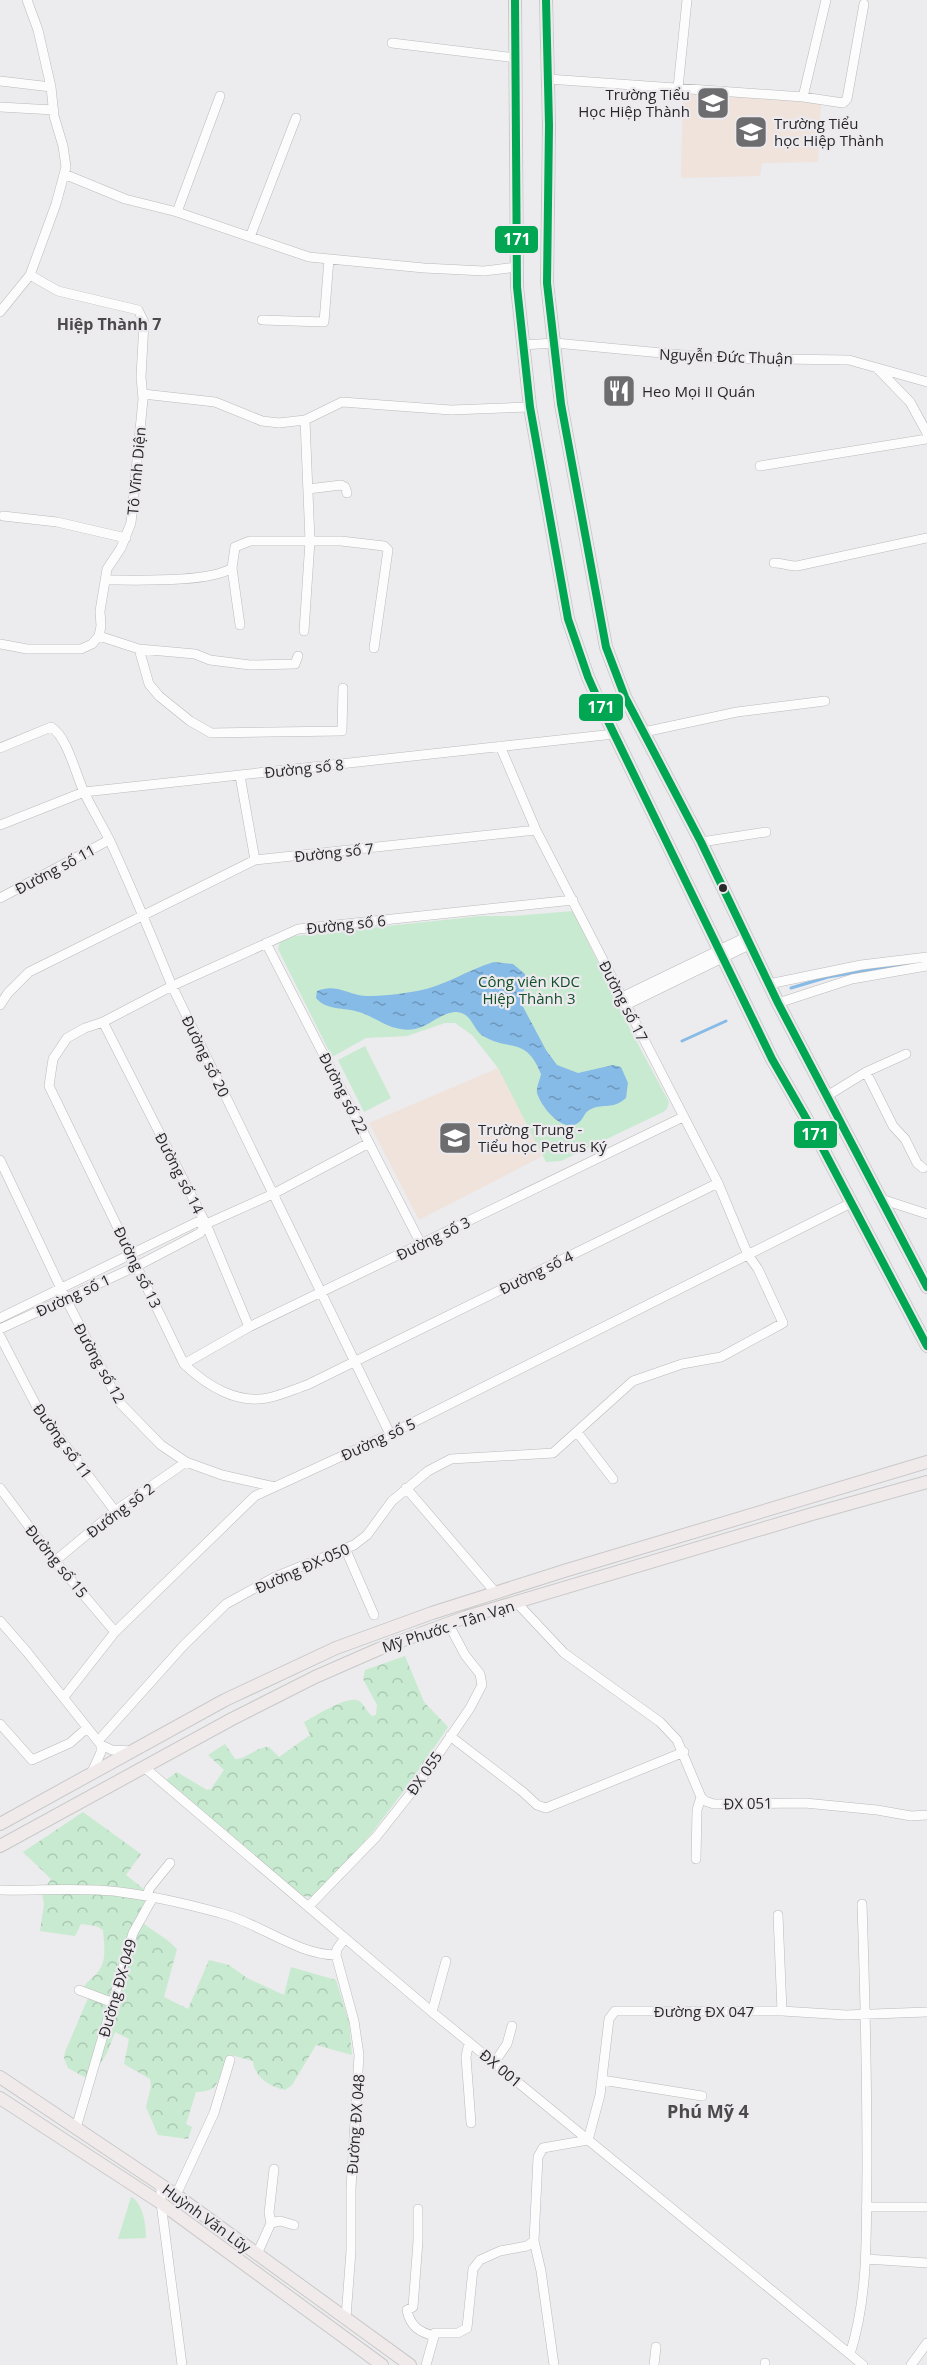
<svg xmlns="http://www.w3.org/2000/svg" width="927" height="2365" font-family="'Open Sans',sans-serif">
<defs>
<pattern id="forest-crowns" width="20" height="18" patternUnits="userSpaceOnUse" patternTransform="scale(1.5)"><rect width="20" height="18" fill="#c8ead0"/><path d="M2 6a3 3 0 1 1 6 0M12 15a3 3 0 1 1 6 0" fill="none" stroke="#acc9b3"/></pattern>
<pattern id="water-ripples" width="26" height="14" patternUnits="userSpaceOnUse" patternTransform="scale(1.5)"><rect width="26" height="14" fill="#86bae7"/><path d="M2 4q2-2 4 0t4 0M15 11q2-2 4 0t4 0" fill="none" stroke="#6e97bb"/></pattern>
</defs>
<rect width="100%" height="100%" fill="#ecebed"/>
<path fill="#efe3dc" d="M683 93 821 103 818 162 762 163 760 176 681 178Z
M498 1068 542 1153 541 1157 419 1220 369 1123Z"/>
<path fill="url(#forest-crowns)" d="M405 1656 424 1702 448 1727 412 1780 371 1834 314 1897 301 1896 165 1781 177 1772 207 1790 211 1789 224 1770 208 1755 225 1744 235 1759C248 1759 255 1747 269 1747L279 1757 310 1735 304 1722C315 1716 349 1694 359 1701 364 1704 367 1712 372 1716L376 1715 377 1705 363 1679 365 1670Z
M83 1812 141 1854 126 1875 145 1890 146 1899 137 1918C150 1930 165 1936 177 1949L164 1997 188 2009 209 1960 229 1965 247 1978 284 1995 291 1967 336 1980 349 2022 352 2055 316 2045 292 2085 285 2090C270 2087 254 2077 253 2061L231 2055C214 2071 227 2092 196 2092L186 2124 192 2127 188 2139 158 2135 146 2107 151 2087 150 2079 124 2064 129 2039 115 2032 107 2053 90 2080 68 2068 64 2058 65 2052 89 1996 83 1988C87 1982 91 1979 96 1974 108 1962 104 1945 103 1930L96 1926 81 1924 75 1936 40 1931 44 1904 42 1893 51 1879 23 1852Z"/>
<path fill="#c8ead0" d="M573 911 633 1035 669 1102 667 1109 663 1112 561 1161 546 1162 498 1068 472 1035 455 1023H445L407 1036 366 1038 332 1057 278 949 280 942 295 936 481 916H514Z
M365 1046 391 1098 364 1112 338 1060Z
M131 2197C143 2203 146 2225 146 2238L118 2239Z"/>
<path fill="url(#water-ripples)" d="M494 962 513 964 525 974 526 980 521 1003 546 1050 557 1065 578 1073 613 1065 621 1067 628 1083 626 1098C612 1110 604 1103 591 1109 583 1112 584 1122 574 1125 559 1129 541 1106 537 1093 536 1087 540 1080 541 1074 526 1036 510 1052 483 1036 473 1030 472 1013 457 1012 441 1012 430 1026 415 1029 392 1033 378 1018 359 1012 344 1007 327 1011 316 998L317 991C336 983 348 995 366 996 382 996 401 994 417 991 445 986 467 970 494 962Z"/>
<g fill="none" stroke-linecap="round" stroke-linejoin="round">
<path stroke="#86bae7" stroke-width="3" d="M791 988 828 977 906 964
M682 1041 726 1021"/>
<defs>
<path id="minor" d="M392 43 516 58
M548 79 803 97 843 103 847 99 864 4
M0 81 51 87
M678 88 687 0
M803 97 826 0
M0 107 54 110
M64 174 125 199 177 212 309 257 424 268 484 271 517 267
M177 212 220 96
M250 237 296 118
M0 312 30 275 56 204 66 167 63 146 54 116 51 87 38 30 27 0
M262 320 324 322 329 259
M522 345 555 343 715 358 849 360 927 382
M877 368 910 402 927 433
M143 394 215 402 262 421 279 423 305 420 342 402 451 410 530 407
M760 466 927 439
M308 489 341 485 345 487 347 493
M3 516 57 522 126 538
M774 563C783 563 789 566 797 566L927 538
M232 568 240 625
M105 580C135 580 209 583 232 568L235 547 250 541H341L384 546 388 550 374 648
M304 631 310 541 305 420
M99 636 139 649 149 684 159 696 190 721 211 733 342 731 343 688
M0 644 27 649H81L92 644 99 636 101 626 100 611 107 569 121 548 131 523 143 399 141 377 144 322 138 310 58 291 30 275
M139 649 195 654 210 660 250 665 295 664 298 656
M644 732 737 712 825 701
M0 748 51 727C67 736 76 775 84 792 92 809 102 825 110 841 132 889 152 937 172 986L390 1434
M240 776 255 860
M0 825 84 792 614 734
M701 842 766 832
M0 898 109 840
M573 900 298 929 172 986 103 1022 85 1028 67 1038 53 1059 49 1086 184 1364C207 1386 239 1406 272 1397 284 1394 295 1389 307 1385L718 1183
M266 943 421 1244
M769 984 861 965 927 957
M622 997 746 937
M778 1003 852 979 927 966
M0 1005 8 993 29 972 255 860 536 830
M626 1005 749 945
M103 1022 206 1224 249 1327
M866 1072 893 1126 905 1139 917 1163 923 1168
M827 1096 866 1072 906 1054
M0 1160 66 1299 119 1402 161 1445 186 1462 222 1475 275 1487
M878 1198 927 1214
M0 1318 197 1222 206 1224
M0 1329 137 1266 200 1233 206 1224 273 1194 369 1143
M0 1336 38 1409 115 1511
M184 1364 249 1327 683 1117
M577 1432 613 1479
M0 1488 55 1561 115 1632
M406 1488 496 1593
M345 1548 374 1615
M55 1561 115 1511 186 1462
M517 1603 564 1653 660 1722 677 1740 701 1797 705 1801 714 1804 805 1803 877 1810 911 1816 927 1815
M0 1621 27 1652 101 1745 112 1750 132 1751
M64 1697 115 1632 255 1496 390 1434 851 1203
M0 1724 32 1760 70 1743 87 1728
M450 1736 523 1792 537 1805 546 1808 684 1752
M98 1741 184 1645 226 1604 275 1577 354 1545 367 1535 392 1501 428 1471 451 1459 553 1453 633 1381 682 1364 721 1357 783 1323 758 1269 748 1255 718 1183 536 830 500 746
M144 1767 432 2012 863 2365
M91 1774 101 1752V1745
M696 1859 697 1810 701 1797
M0 1890C37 1891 84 1887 120 1892 153 1896 187 1904 220 1913 258 1922 297 1955 336 1955
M152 1899 148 1894 149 1889 170 1863
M309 1906 376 1837 418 1784 470 1708 482 1685 480 1674 465 1655 448 1623
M778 1915 782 2011
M345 1938 337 1949 336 1955 354 2021 359 2055 351 2188V2251L346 2317
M79 1990 111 2002
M432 2012 446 1961
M469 2042 466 2057 471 2123
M494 2063 507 2044 512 2026
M602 2080 702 2096
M76 2128 133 1933 152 1899
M588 2140 600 2095 609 2019 615 2011H782L846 2015 927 2012
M161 2184V2203L182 2365
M176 2195 214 2113 230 2060
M866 2207H927
M418 2209V2241L413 2307 407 2310C410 2326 419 2332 434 2336
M271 2223 269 2213 274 2169
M534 2241 541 2271 554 2365
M257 2254 271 2223 280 2221 294 2225
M866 2259 927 2263
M850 2354C869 2295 866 2231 867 2169 867 2080 865 1992 862 1904
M426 2365 435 2333H458L467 2328 473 2269 480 2260 500 2251 527 2246 534 2241 538 2157 543 2148 588 2140
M654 2365 656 2347
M765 2365V2363
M911 2365 927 2343"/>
<path id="major" d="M515 0 517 287 530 407 568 619 588 677 603 711 772 1059 814 1132 927 1346
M546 0 549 125 547 283 561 404 606 647 625 697 701 842 778 1003 927 1287
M0 1824 225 1700 336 1648 432 1613 564 1571 927 1462
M0 1846 232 1719 315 1677 379 1649 466 1617 812 1514 927 1482
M0 2077 176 2195 410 2365
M0 2098 161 2203 382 2365"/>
</defs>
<use href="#minor" stroke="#bababc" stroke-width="10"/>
<use href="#major" stroke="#c9c9ca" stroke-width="14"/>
<use href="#minor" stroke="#fcfcfc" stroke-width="9"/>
<use href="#major" stroke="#f1eaeb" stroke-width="12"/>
<defs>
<path id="bus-1" d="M515 0 517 287 530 407 568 619 588 677 603 711 772 1059 814 1132 927 1346
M546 0 549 125 547 283 561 404 606 647 625 697 701 842 778 1003 927 1287"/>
</defs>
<use href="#bus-1" stroke="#eceaee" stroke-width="12"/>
<use href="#bus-1" stroke="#00a651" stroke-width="8"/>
</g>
<defs>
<symbol id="school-square" viewBox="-11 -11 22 22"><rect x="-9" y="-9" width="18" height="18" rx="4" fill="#6d6c6e" stroke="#eceaee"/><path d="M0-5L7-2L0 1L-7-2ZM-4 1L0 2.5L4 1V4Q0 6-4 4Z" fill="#fff"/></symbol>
<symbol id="restaurant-square" viewBox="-11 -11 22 22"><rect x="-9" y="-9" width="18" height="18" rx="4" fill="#6d6c6e" stroke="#eceaee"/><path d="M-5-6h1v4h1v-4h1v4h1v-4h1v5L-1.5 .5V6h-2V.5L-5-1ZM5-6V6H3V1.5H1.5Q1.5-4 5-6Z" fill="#fff"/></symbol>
</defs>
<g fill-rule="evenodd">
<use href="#school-square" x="694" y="84" width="38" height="38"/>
<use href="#school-square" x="732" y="113" width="38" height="38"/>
<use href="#restaurant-square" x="600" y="372" width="38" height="38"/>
<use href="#school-square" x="436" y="1119" width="38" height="38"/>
</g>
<circle fill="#292829" stroke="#eceaee" stroke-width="2" cx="723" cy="888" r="5"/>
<g text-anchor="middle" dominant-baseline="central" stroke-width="4.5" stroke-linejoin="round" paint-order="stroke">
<g font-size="15" fill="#292829" stroke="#eceaee" text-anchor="start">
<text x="690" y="94" text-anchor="end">Trường Tiểu<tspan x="690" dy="17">Học Hiệp Thành</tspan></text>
<text x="774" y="123">Trường Tiểu<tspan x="774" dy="17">học Hiệp Thành</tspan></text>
<text x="642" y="391">Heo Mọi II Quán</text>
<text x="478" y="1129">Trường Trung -<tspan x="478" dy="17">Tiểu học Petrus Ký</tspan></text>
</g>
<g font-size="15" fill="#292829" stroke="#eceaee">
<text transform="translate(726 356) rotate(2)">Nguyễn Đức Thuận</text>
<text transform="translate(136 471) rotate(-85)">Tô Vĩnh Diện</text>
<text transform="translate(304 768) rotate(-6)">Đường số 8</text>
<text transform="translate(334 852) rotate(-6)">Đường số 7</text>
<text transform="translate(55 869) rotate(-28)">Đường số 11</text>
<text transform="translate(346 924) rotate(-6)">Đường số 6</text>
<text transform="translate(624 1001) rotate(63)">Đường số 17</text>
<text transform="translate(206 1056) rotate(64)">Đường số 20</text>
<text transform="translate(344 1093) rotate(63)">Đường số 22</text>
<text transform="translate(180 1173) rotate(63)">Đường số 14</text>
<text transform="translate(433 1238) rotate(-26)">Đường số 3</text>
<text transform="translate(138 1267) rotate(64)">Đường số 13</text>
<text transform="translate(536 1272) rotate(-26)">Đường số 4</text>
<text transform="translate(73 1295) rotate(-25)">Đường số 1</text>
<text transform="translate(100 1363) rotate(61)">Đường số 12</text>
<text transform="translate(378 1439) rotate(-25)">Đường số 5</text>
<text transform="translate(63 1441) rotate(54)">Đường số 11</text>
<text transform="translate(120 1510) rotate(-37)">Đướng số 2</text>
<text transform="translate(57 1561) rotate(51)">Đường số 15</text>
<text transform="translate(302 1568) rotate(-24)">Đường ĐX-050</text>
<text transform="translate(448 1626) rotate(-18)">Mỹ Phước - Tân Vạn</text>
<text transform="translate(424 1773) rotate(-55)">ĐX 055</text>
<text transform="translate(748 1803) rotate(-1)">ĐX 051</text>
<text transform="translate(117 1988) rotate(-74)">Đường ĐX-049</text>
<text x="704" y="2011">Đường ĐX 047</text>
<text transform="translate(501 2068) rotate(40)">ĐX 001</text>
<text transform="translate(355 2124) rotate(-86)">Đường ĐX 048</text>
<text transform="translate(207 2218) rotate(36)">Huỳnh Văn Lũy</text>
</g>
<g font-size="15" fill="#134f29" stroke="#eceaee">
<text x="529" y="981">Công viên KDC<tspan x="529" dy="17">Hiệp Thành 3</tspan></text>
</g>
<g font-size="16" font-weight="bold" fill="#4a494c" stroke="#eceaee">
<text x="109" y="324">Hiệp Thành 7</text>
</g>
<g font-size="18" font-weight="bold" fill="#4a494c" stroke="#eceaee">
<text x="708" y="2111">Phú Mỹ 4</text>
</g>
</g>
<g stroke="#eceaee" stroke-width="2">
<rect x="494" y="225" width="45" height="29" rx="6" fill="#00a651"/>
<rect x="578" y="693" width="46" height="29" rx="6" fill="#00a651"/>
<rect x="793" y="1120" width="45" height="29" rx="6" fill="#00a651"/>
</g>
<g font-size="16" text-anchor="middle" font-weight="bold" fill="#fff">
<text x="517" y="245">171</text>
<text x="601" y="713">171</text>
<text x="815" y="1140">171</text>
</g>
</svg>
